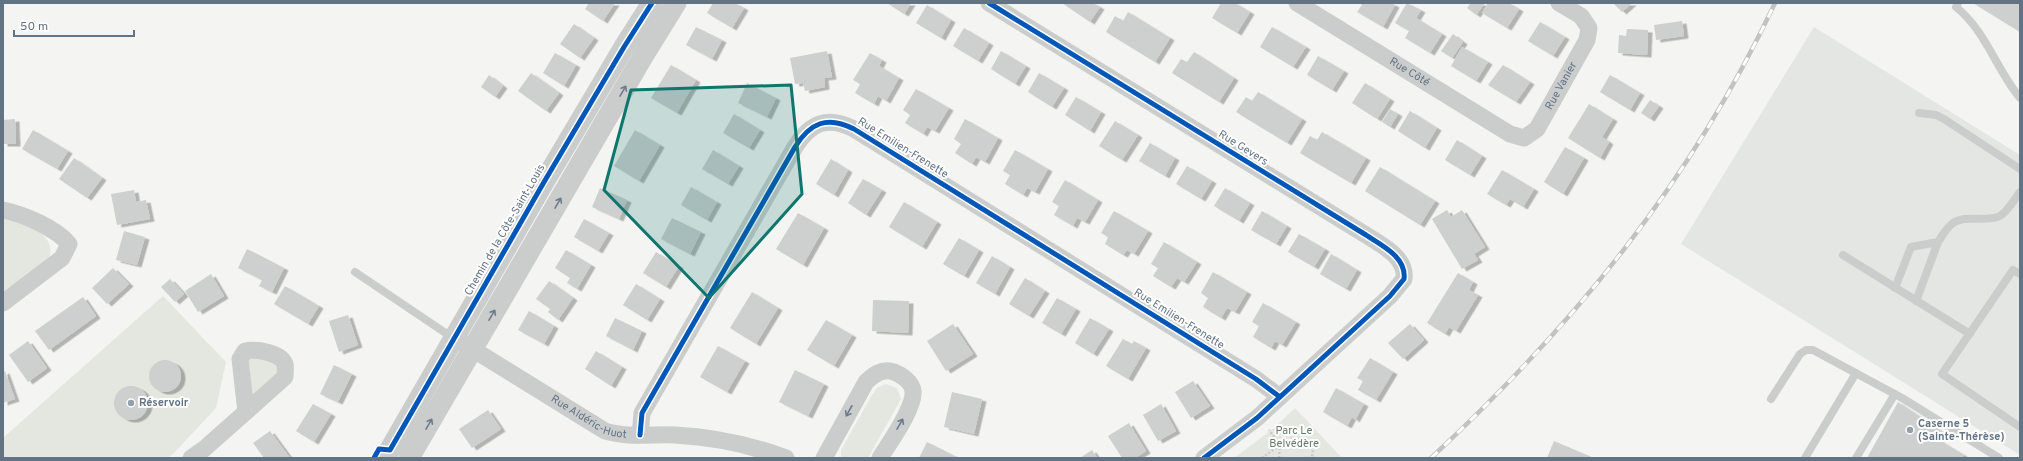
<svg xmlns="http://www.w3.org/2000/svg" width="2023" height="461" font-family="Overpass,sans-serif">
<defs>
<filter id="shadow"><feDropShadow dx="4.5" dy="2.5" stdDeviation="0" flood-color="#0004"/></filter>
</defs>
<rect width="100%" height="100%" fill="#f4f4f2"/>
<path fill="#e4e6e4" d="M1814 27 2020 155V455L1681 244Z"/>
<path fill="#e3e7e0" d="M5 218C25 222 62 236 47 262L3 296V219Z
M163 296 226 362 216 408 173 454 167 458H3V438Z
M248 356 277 361 281 374 250 401Z
M886 384 897 388 901 399 868 458H841V450L872 395 877 388Z
M1295 408 1342 458H1234L1274 428Z"/>
<path fill="#cecfcf" filter="url(#shadow)" d="M589 3H615L603 21 585 9Z
M713 3H735L744 8 732 28 707 13Z
M887 3H911L904 14Z
M1062 3H1093L1100 7 1090 22Z
M1221 3H1235L1250 12 1237 33 1212 18Z
M1359 3H1391L1395 5 1383 27 1357 12 1362 5Z
M1407 3 1421 10 1416 18 1442 34 1430 53 1405 38 1409 31 1395 23Z
M1471 3H1485L1476 15 1467 8Z
M1488 3H1509L1519 9 1507 28 1482 13Z
M1613 3H1632L1622 12Z
M1973 3H2020V32Z
M927 5 951 20 941 38 916 23Z
M1128 12 1170 38 1155 62 1106 32 1115 16 1123 21Z
M1682 21 1684 36 1656 40 1654 25Z
M1540 22 1565 37 1553 56 1528 41Z
M574 24 594 38 580 58 560 44Z
M696 27 722 40 712 59 686 45Z
M1272 27 1306 47 1293 67 1260 47Z
M964 28 989 43 978 61 953 46Z
M1627 29 1648 30 1647 55 1618 53 1619 35 1626 36Z
M1453 34 1463 42 1452 58 1441 51Z
M1462 47 1488 62 1476 81 1451 66Z
M827 51 832 77 824 78 825 87 805 91 803 83 795 84 790 58Z
M1001 51 1026 66 1015 84 991 69Z
M1194 52 1234 78 1219 102 1172 73 1181 59 1187 62Z
M555 53 576 65 564 86 543 73Z
M870 53 882 60 879 66 899 78 886 101 878 96 874 104 855 93 860 84 853 80Z
M1318 56 1344 71 1332 90 1307 75Z
M671 65 696 80 677 113 651 98Z
M1503 65 1530 82 1516 102 1488 85Z
M531 73 559 93 546 111 518 91Z
M1039 73 1064 88 1052 107 1028 92Z
M489 75 503 86 495 97 481 87Z
M1610 75 1640 93 1630 110 1600 92Z
M747 83 776 98 767 117 738 103Z
M1365 83 1390 99 1377 119 1352 103Z
M916 89 949 108 935 131 927 127 923 134 905 123 910 115 903 110Z
M1258 92 1302 119 1287 143 1236 112 1246 97 1252 101Z
M1076 97 1101 112 1090 131 1065 115Z
M1650 100 1659 106 1650 119 1641 113Z
M1589 104 1613 119 1602 137 1609 142 1600 158 1568 138Z
M1390 109 1398 114 1390 127 1382 122Z
M1410 111 1437 128 1425 148 1398 131Z
M734 114 760 130 749 148 723 133Z
M15 119 16 144H3V120Z
M965 119 998 138 985 162 976 157 972 164 955 153 961 144 954 139Z
M1115 121 1138 135 1122 160 1099 146Z
M33 130 68 151 57 169 22 149Z
M635 130 660 145 639 181 614 166Z
M1322 132 1366 158 1351 183 1300 153 1310 136 1317 140Z
M1457 140 1482 156 1470 175 1445 160Z
M1150 143 1175 158 1165 176 1139 161Z
M1565 147 1584 158 1563 194 1544 182Z
M713 150 739 166 728 184 702 169Z
M1015 150 1048 169 1035 192 1027 188 1023 195 1005 184 1010 175 1003 171Z
M74 158 102 178 87 198 59 179Z
M831 159 848 170 834 195 816 184Z
M1187 166 1212 181 1201 199 1176 184Z
M1380 167 1435 201 1420 225 1365 191Z
M1502 170 1534 189 1523 207 1510 199 1506 205 1487 194Z
M863 179 882 190 866 215 848 203Z
M1065 180 1098 200 1085 222 1077 218 1073 226 1054 215 1059 206 1052 202Z
M691 187 717 202 707 220 681 205Z
M600 188 627 200 619 219 592 207Z
M1225 188 1250 203 1239 221 1214 206Z
M134 190 136 202 146 200 150 219 117 225 111 194Z
M904 202 937 222 922 247 889 227Z
M1447 210 1451 217 1462 210 1485 247 1474 254 1478 260 1462 269 1432 219Z
M1114 211 1148 231 1134 254 1127 250 1123 255 1105 244 1108 237 1101 233Z
M1262 211 1287 226 1276 244 1251 230Z
M798 213 824 228 803 265 776 249Z
M672 218 701 232 690 254 661 239Z
M584 219 609 233 598 251 574 237Z
M124 231 145 237 137 265 116 260Z
M1299 234 1325 249 1314 267 1288 252Z
M959 238 979 250 964 276 943 264Z
M1164 242 1197 262 1184 282 1177 278 1171 287 1153 276 1158 268 1151 264Z
M247 249 284 268 272 292 259 286 262 280 238 268Z
M566 250 591 265 577 289 567 283 570 278 555 268Z
M656 252 679 266 666 287 643 273Z
M1331 254 1357 270 1346 289 1320 274Z
M992 256 1010 267 995 294 976 283Z
M113 268 129 284 107 304 92 288Z
M1213 272 1247 292 1235 312 1227 308 1221 318 1203 307 1208 298 1201 293Z
M1458 273 1473 282 1469 290 1478 295 1456 331 1449 327 1445 334 1427 323Z
M211 274 224 296 198 312 185 291Z
M1025 278 1045 291 1029 316 1009 304Z
M170 279 184 294 175 302 161 287Z
M549 281 573 298 558 320 548 312 550 309 536 299Z
M636 284 660 299 647 320 623 305Z
M285 286 319 306 308 324 274 304Z
M752 292 778 308 756 344 730 328Z
M83 297 96 316 49 350 35 331Z
M1057 298 1076 309 1061 334 1042 323Z
M873 300 909 301 908 333 872 331Z
M1263 303 1296 322 1282 345 1275 341 1271 348 1253 337 1259 326 1252 322Z
M529 311 554 326 544 344 518 330Z
M348 315 358 345 339 352 329 321Z
M615 318 642 331 633 350 606 336Z
M1090 318 1109 329 1093 354 1075 343Z
M826 320 852 335 834 366 807 350Z
M953 324 973 354 946 371 927 341Z
M1410 324 1424 340 1403 359 1388 343Z
M1123 339 1132 344 1134 341 1146 348 1128 379 1106 366Z
M28 341 47 368 28 382 9 355Z
M718 346 745 361 727 392 700 377Z
M596 351 622 367 611 386 585 369Z
M1370 358 1393 372 1376 400 1358 390 1363 381 1357 378Z
M149 376a16 16 0 1 1 32 0a16 16 0 1 1-32 0Z
M334 365 352 374 338 402 320 394Z
M795 370 824 384 808 416 779 402Z
M5 371 15 399 3 403V372Z
M1193 381 1210 406 1191 418 1175 392Z
M114 403a17 17 0 1 1 34 0a17 17 0 1 1-34 0Z
M1336 388 1364 404 1355 420 1352 417 1347 426 1323 412Z
M952 392 982 399 974 434 944 427Z
M1898 402 1944 433 1939 440 1964 455 1962 458H1867Z
M313 404 331 414 314 442 296 431Z
M1161 404 1176 431 1158 441 1143 415Z
M488 410 501 429 472 448 459 429Z
M1129 423 1146 451 1135 458H1122L1108 436Z
M270 431 290 458H264L253 443Z
M1554 441 1594 458H1547Z
M927 442 955 456 953 458H919Z
M1092 450 1097 458H1080Z"/>
<g fill="none" stroke-linecap="round" stroke-linejoin="round">
<path stroke="#c9caca" stroke-width="2.5" stroke-dasharray="2 2" stroke-linecap="butt" d="M1262 458 1280 445 1269 430
M1279 458 1280 445C1296 436 1299 436 1313 449L1312 458"/>
<path stroke="#cbcdcd" stroke-width="8" d="M1958 3 1956 7C1986 31 1996 69 2020 98
M1919 113 1936 115 1944 119 2020 169
M1938 242C1942 236 1947 227 1953 223 1966 214 1985 223 2000 216 2008 211 2014 200 2020 192
M1843 255 1970 334
M355 272 453 338
M2020 274 2013 270 1942 374 2020 427
M1895 288 1911 247 1938 242 1916 301
M1771 399 1800 354 1806 350H1813L1902 398 1999 458
M1805 458 1856 373
M1856 458 1895 394"/>
<g stroke="#cbcdcd" stroke-width="17">
<path d="M989 3 1366 235C1381 245 1407 257 1404 279L1390 296 1257 418 1204 458"/>
<path id="s1" d="M1297 3 1510 134 1524 138 1537 129 1587 40 1589 28 1581 16 1559 3"/>
<path d="M3 210C23 214 56 228 69 244L62 258 3 303"/>
<path id="s2" d="M461 342 605 431C627 438 652 434 675 435 713 437 751 445 786 458"/>
<path d="M640 435 642 413 795 147C810 123 827 115 854 129L1256 379 1280 397"/>
<path d="M191 458 204 449 285 377C285 374 286 368 285 364 280 352 256 349 245 351L240 359 246 412"/>
<path d="M824 458 866 382C874 374 883 368 894 372 902 375 912 382 913 391 915 408 889 443 880 458"/>
</g>
<path stroke="#cbcdcd" stroke-width="21" d="M385 458 544 182 624 47 652 3
M409 458 642 58 676 3"/>
<defs>
<path id="rail" d="M1431 458C1576 323 1690 183 1775 3"/>
</defs>
<use href="#rail" stroke="#c1c3c3" stroke-width="4.5"/>
<use href="#rail" stroke="#fff" stroke-width="3" stroke-dasharray="9" stroke-linecap="butt"/>
<defs>
<path id="cycleway" d="M989 3 1366 235C1381 245 1407 257 1404 279L1390 296 1257 418 1204 458
M640 435 642 413 795 147C810 123 827 115 854 129L1256 379 1280 397
M374 458 379 449 390 450 544 182 624 47 652 3"/>
</defs>
<use href="#cycleway" stroke="#fff" stroke-width="8"/>
<use href="#cycleway" stroke="#0057b8" stroke-width="5"/>
</g>
<defs><path id="oneway-shaft" d="M-6 0H5M1.5-3L5.5 0L1.5 3" fill="none" stroke-width="1.6" stroke-linecap="round" stroke-linejoin="round"/></defs>
<g stroke="#6c7c8b">
<use href="#oneway-shaft" transform="translate(623 91) rotate(-60)"/>
<use href="#oneway-shaft" transform="translate(558 203) rotate(-60)"/>
<use href="#oneway-shaft" transform="translate(492 315) rotate(-60)"/>
<use href="#oneway-shaft" transform="translate(849 411) rotate(119)"/>
<use href="#oneway-shaft" transform="translate(429 424) rotate(-60)"/>
<use href="#oneway-shaft" transform="translate(900 424) rotate(-60)"/>
</g>
<path fill="#0f766e" fill-opacity="0.2" stroke="#0f766e" stroke-width="3" stroke-linejoin="round" d="M791 85 802 194 709 298 604 190 631 90Z"/>
<g fill="#95a0aa" stroke="#fff" stroke-width="1.5">
<circle cx="131" cy="403" r="4"/>
<circle cx="1910" cy="430" r="4"/>
</g>
<g text-anchor="middle" dominant-baseline="central" stroke-width="4" stroke-linejoin="round" paint-order="stroke">
<g font-size="11" fill="#627384" stroke="#fff">
<text stroke="none"><textPath href="#s1" startOffset="132">Rue Côté</textPath></text>
<text stroke="none"><textPath href="#s1" startOffset="330">Rue Vanier</textPath></text>
<text transform="translate(903 148) rotate(32)">Rue Emilien-Frenette</text>
<text transform="translate(1243 148) rotate(32)">Rue Gevers</text>
<text transform="translate(505 230) rotate(-60)">Chemin de la Côte-Saint-Louis</text>
<text transform="translate(1179 319) rotate(32)">Rue Emilien-Frenette</text>
<text stroke="none"><textPath href="#s2" startOffset="149">Rue Aldéric-Huot</textPath></text>
</g>
<g font-size="11" font-weight="bold" fill="#627384" stroke="#fff" text-anchor="start">
<text x="139" y="403">Réservoir</text>
<text x="1918" y="424">Caserne 5<tspan x="1918" dy="13">(Sainte-Thérèse)</tspan></text>
</g>
<g font-size="11" fill="#657a62" stroke="#fff">
<text x="1294" y="431">Parc Le<tspan x="1294" dy="13">Belvédère</tspan></text>
</g>
</g>
<rect width="2023" height="461" fill="none" stroke="#627384" stroke-width="8"/>
<path d="M14 30v6h120v-6" fill="none" stroke="#627384" stroke-width="2"/>
<text x="20" y="30" font-size="12" fill="#627384" stroke="#ffffff" stroke-width="3" paint-order="stroke">50 m</text>
</svg>
